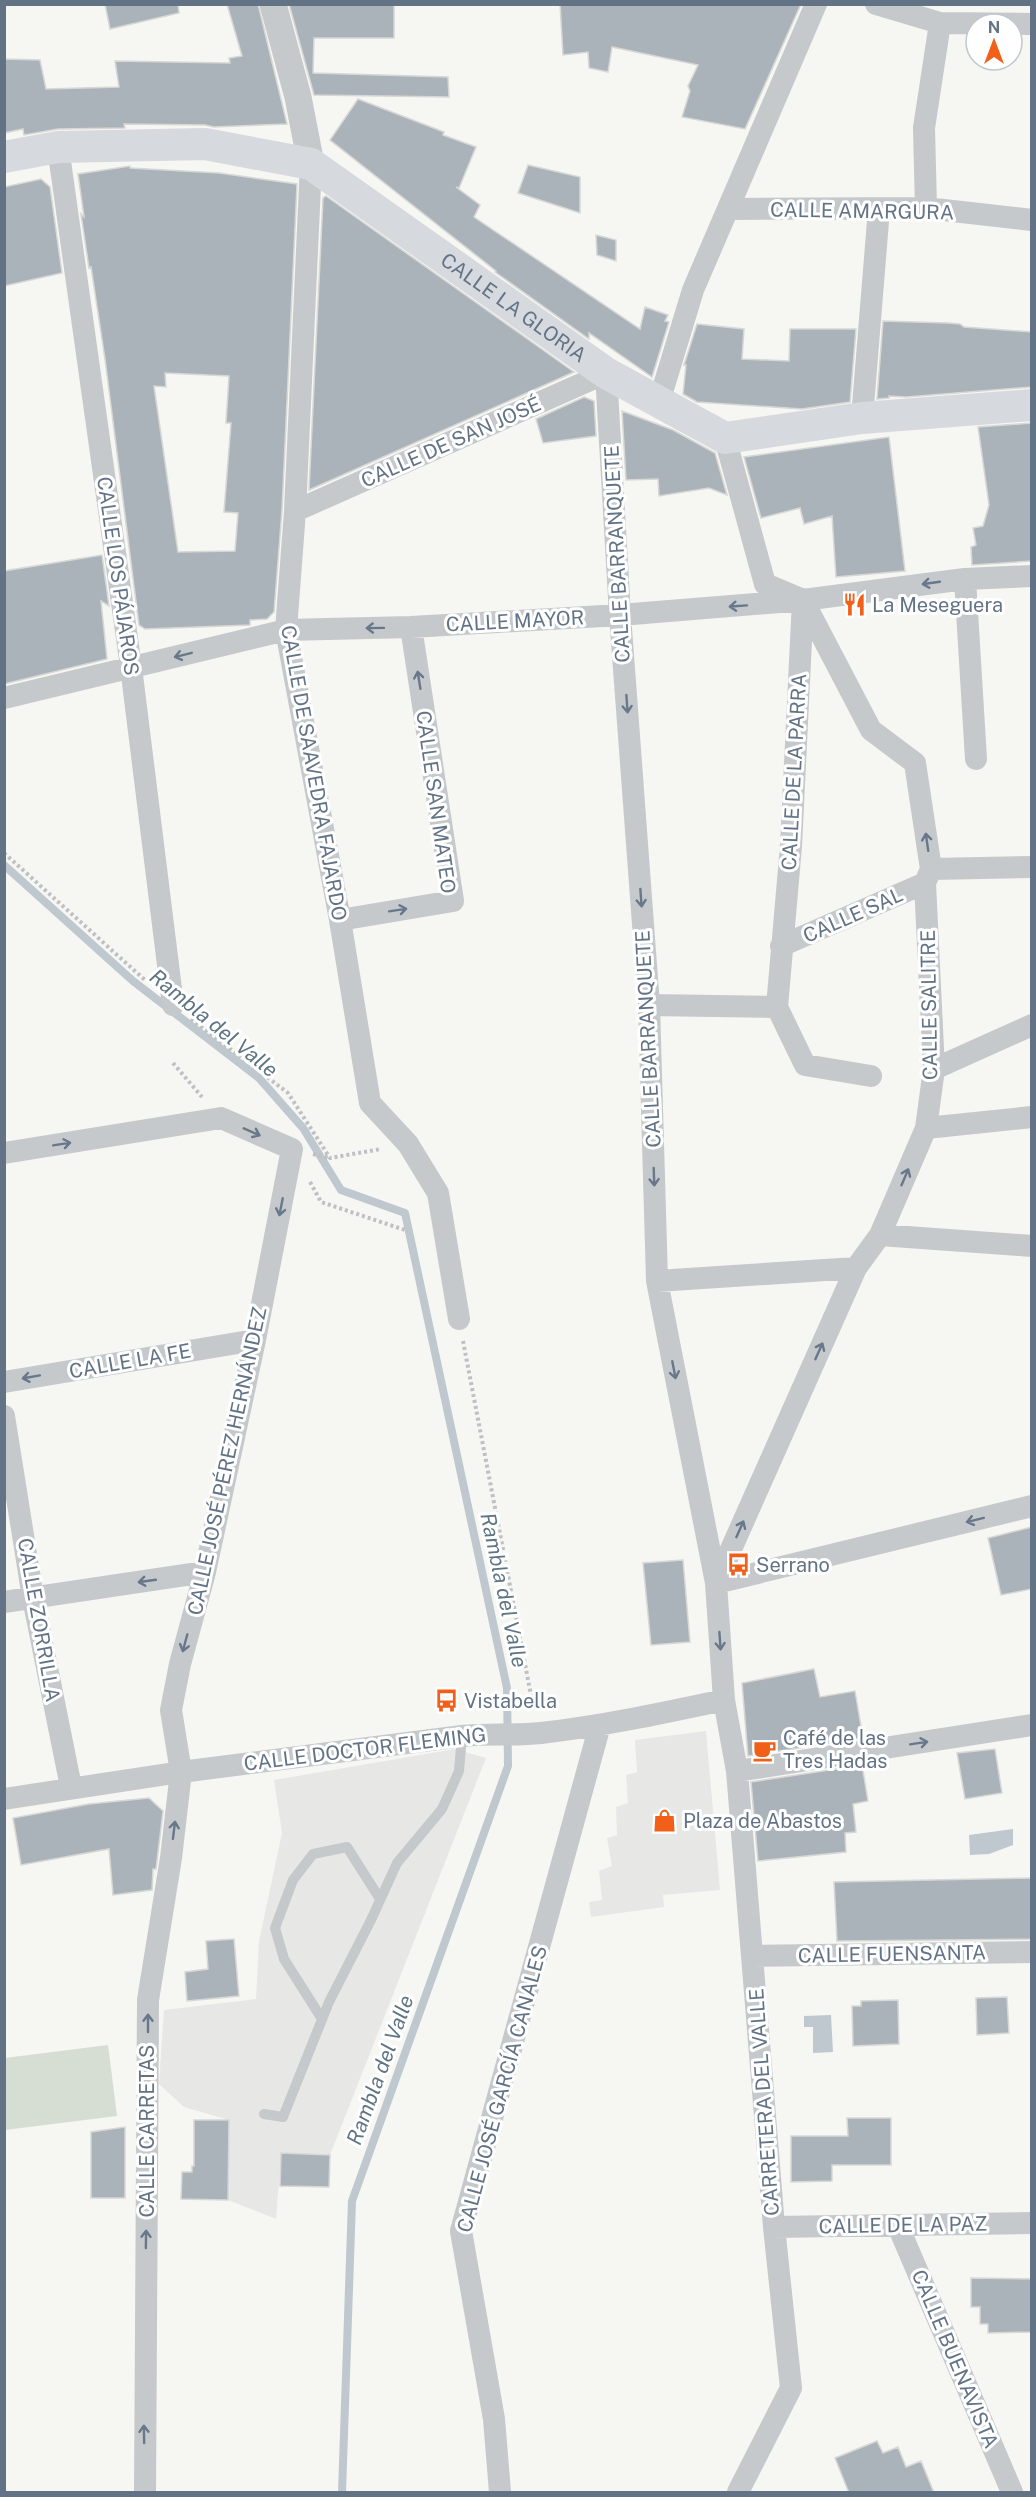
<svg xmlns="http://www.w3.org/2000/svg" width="1036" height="2497" font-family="'Public Sans',sans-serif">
<rect width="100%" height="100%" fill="#f6f6f2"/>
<path fill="#e7e8e6" d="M706 1731 720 1890 663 1895 664 1907 591 1917 589 1902 602 1900 599 1871 612 1866 607 1838 617 1835 616 1807 628 1803 626 1775 637 1772 635 1740Z
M455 1749 486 1758 330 2155 281 2154 276 2219 228 2200 229 2120 184 2107 159 2084 164 2010 256 1999 259 1941 282 1833 274 1780Z"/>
<path fill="#d6ded3" d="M108 2045 117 2116 5 2130V2058Z"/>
<path fill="#bec8ce" d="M1013 1829V1845L989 1854 970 1855 969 1835Z
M831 2015 833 2052 813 2053V2027H804V2016Z"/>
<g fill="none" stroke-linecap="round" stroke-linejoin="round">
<path stroke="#bec8ce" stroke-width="8" d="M4 865 133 981 259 1078 303 1128 341 1190 405 1213 507 1688 508 1766 352 2201 342 2492"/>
</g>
<path fill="#abb3ba" stroke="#d7d8d5" stroke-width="1.5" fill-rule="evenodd" d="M105 4H178L179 13 110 29Z
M227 4H258L287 124 214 127 205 125 124 124 125 128 58 129 24 135 23 129 4 133V59L40 60 46 89 119 87 115 61 230 63 229 58 242 56Z
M289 4H394V38H314L313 73 448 77 449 97 314 95Z
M560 4H801L745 129 682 117 690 91 688 86 698 65 612 47 608 72 589 68 588 52 563 55Z
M358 99 444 132 443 135 476 147 459 188 456 187 480 205 474 217 640 329 645 307 668 315 665 321 669 322 652 377 589 333V339L495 272 496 271 330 140Z
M528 165 580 177V213L518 193Z
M130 166V168L219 173 297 184 282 510 274 612 267 619 250 620V625L145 629 139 625 105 359 91 267 89 268 81 214 84 217 78 174ZM165 373 229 376 226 423H231L224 512 238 513 235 551 178 552 154 386 166 387Z
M41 179 50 187 62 273 4 286V187Z
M326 196 574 372 309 490 323 198Z
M596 235 616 240V261L597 255Z
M883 321 948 323 960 324 964 327 1032 332V387L906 397 889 396V398L877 399Z
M697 324 744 329 742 359 789 361 790 329H856L850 402 802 409 697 402 683 394 686 365H684Z
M584 397 594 401 596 436 543 443 536 419Z
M622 411 673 430 715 453 727 495 709 488 659 496 658 479 626 480Z
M1032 423V561L972 565 971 547 976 545 973 528 983 526 989 505 978 427Z
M889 437 905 571 836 577 832 516 804 524 800 508 761 518 744 457Z
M102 555 109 606 101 601 107 659 4 684V571Z
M1032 1527V1589L1001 1595 988 1538Z
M683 1560 690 1642 651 1645 643 1563Z
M814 1669 820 1697 855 1691 863 1738 748 1756 742 1683Z
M995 1749 1002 1793 965 1799 957 1753Z
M862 1765 868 1801 853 1804 856 1832 845 1833 846 1852 758 1861 751 1782Z
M149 1798 163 1811 156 1869H153L152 1890 113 1895 109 1849 21 1865 13 1818 89 1804Z
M1032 1878V1939L837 1941 834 1882Z
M234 1939 239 1996 187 2001 185 1972 208 1969 206 1941Z
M1007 1997 1009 2033 977 2035 976 1998Z
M898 2000 899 2044 853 2046 852 2006H861V2001Z
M847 2118H891V2165H832V2181L791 2182V2136H848Z
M194 2120H229L228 2200 181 2199 182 2172H192V2166H194Z
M125 2127V2198H91V2132Z
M281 2153 330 2155 329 2187 280 2186Z
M971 2278 1032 2279V2332L988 2333V2324H980V2307H971Z
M877 2441 883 2453 898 2447 906 2467 921 2461 934 2493H849L835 2458Z"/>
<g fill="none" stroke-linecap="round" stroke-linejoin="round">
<path stroke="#bfc0c3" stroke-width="4" stroke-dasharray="3 3" stroke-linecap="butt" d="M4 853 146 981
M191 1019 288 1093 330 1158 381 1149
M173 1063 202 1097
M313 1154 330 1158
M310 1182 321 1202 408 1231
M463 1341 534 1711"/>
<path stroke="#c5c9cc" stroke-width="10" d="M322 2019 284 1959 275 1928 293 1880 313 1854 347 1847 380 1899
M264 2114 283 2117 329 2002 371 1920 397 1863 442 1809 459 1771 462 1736"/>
<path stroke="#c5c9cc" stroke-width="22" d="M876 4 940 23 1032 24
M58 147 131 667 173 1005
M311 164 295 511 286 630 340 920 370 1103 408 1144 438 1193 459 1319
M926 208 924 128 940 23
M729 209 926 208 1032 220
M659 402 693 290 816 4
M862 418 879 209
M295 511 606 373 620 615 649 1005 657 1281 716 1583 724 1700 737 1771 774 2227 791 2388 738 2492
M965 579 976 759
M4 698 286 630 411 627 620 615 803 600 965 579 1032 576
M931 869 1032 867
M340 920 453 901 411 627
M781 946 925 883
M649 1005 777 1007 791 846 803 600 765 584 725 438
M777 1007 805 1065 871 1076
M934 1069 1032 1025
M926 1128 1032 1117
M4 1153 221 1118 292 1149 255 1340 205 1572 180 1664 171 1710 181 1772 171 1858 148 2000 145 2492
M880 1235 1032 1246
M657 1281 856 1268
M4 1382 255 1340
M4 1416 33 1598 71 1787
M716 1583 856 1268 880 1235 926 1128 934 1069 925 883 931 869 915 763 871 730 803 600
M716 1583 1032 1506
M4 1602 205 1572
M737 1771 1032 1725
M4 1799 181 1772 462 1736C489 1733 515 1736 541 1733 603 1726 663 1713 724 1700
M753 1956 1032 1952
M898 2226 1012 2492
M774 2227 1032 2223
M500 2492 494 2419 461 2231 600 1725"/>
<path stroke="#c5c9cc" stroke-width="27" d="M273 4 298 97 311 164"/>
<path stroke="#d6dadf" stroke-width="32" id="s1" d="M4 157 58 147 205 144 311 164 606 373 725 438 862 418 1032 405"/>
</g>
<defs><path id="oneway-shaft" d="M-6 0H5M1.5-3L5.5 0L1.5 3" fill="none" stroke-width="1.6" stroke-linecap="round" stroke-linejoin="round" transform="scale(1.5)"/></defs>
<g stroke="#68778a">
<use href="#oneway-shaft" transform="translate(931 583) rotate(172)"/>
<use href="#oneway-shaft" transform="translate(738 606) rotate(176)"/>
<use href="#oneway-shaft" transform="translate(375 628) rotate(179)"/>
<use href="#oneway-shaft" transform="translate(183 655) rotate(166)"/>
<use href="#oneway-shaft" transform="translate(419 680) rotate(-99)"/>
<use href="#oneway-shaft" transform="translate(627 704) rotate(86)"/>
<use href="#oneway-shaft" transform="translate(927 842) rotate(-98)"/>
<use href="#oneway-shaft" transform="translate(641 898) rotate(86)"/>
<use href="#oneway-shaft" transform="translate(398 910) rotate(-9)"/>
<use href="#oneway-shaft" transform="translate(252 1132) rotate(24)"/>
<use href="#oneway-shaft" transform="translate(62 1144) rotate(-9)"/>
<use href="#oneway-shaft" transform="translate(654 1177) rotate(88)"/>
<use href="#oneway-shaft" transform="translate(905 1177) rotate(-67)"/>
<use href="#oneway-shaft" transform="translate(281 1207) rotate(101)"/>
<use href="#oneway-shaft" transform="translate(819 1351) rotate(-66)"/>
<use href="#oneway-shaft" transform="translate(674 1370) rotate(79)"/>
<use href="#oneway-shaft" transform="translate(31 1377) rotate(170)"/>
<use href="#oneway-shaft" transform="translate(975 1520) rotate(166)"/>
<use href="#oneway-shaft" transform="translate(740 1529) rotate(-66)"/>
<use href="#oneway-shaft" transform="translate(147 1581) rotate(172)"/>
<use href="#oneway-shaft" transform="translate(720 1641) rotate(86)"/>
<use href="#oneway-shaft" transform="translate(185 1643) rotate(105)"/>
<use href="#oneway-shaft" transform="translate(919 1743) rotate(-9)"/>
<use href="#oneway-shaft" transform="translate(174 1830) rotate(-83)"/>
<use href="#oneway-shaft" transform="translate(148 2023) rotate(-90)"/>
<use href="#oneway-shaft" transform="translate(146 2239) rotate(-89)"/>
<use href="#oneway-shaft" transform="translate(144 2434) rotate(-91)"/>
</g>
<defs>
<symbol id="restaurant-bare" viewBox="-9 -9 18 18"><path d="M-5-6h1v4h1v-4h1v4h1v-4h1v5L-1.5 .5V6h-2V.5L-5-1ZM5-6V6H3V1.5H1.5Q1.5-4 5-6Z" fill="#f15f18" stroke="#fff" stroke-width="2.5" paint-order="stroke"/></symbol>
<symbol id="bus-bare" viewBox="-9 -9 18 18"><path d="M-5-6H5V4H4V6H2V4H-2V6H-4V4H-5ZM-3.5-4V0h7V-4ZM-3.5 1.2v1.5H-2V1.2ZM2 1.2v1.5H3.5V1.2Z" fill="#f15f18" stroke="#fff" stroke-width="2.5" paint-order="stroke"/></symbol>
<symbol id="cafe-bare" viewBox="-9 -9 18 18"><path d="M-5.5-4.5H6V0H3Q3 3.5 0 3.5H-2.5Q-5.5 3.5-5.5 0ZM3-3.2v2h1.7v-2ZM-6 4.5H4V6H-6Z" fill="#f15f18" stroke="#fff" stroke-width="2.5" paint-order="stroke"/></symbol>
<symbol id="shop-bare" viewBox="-9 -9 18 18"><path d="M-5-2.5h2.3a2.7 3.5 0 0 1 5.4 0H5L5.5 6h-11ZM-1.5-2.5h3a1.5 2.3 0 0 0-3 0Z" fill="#f15f18" stroke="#fff" stroke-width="2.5" paint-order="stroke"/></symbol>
</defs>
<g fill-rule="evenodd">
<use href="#restaurant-bare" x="838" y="588" width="33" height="33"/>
<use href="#bus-bare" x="722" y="1548" width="33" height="33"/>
<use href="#bus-bare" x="430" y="1684" width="33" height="33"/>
<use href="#cafe-bare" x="748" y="1734" width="33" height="33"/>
<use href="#shop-bare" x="648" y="1804" width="33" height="33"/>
</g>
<g text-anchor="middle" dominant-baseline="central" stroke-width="6" stroke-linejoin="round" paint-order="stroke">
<g font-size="20" fill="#637386" stroke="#fff">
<text transform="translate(862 211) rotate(1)">CALLE AMARGURA</text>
<text stroke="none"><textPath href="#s1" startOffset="558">CALLE LA GLORIA</textPath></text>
<text transform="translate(451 442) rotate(-24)">CALLE DE SAN JOSÉ</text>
<text transform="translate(617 554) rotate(-93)">CALLE BARRANQUETE</text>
<text transform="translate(118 576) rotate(82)">CALLE LOS PÁJAROS</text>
<text transform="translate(515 621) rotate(-3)">CALLE MAYOR</text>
<text transform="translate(794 772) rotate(-87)">CALLE DE LA PARRA</text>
<text transform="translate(314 773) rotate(80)">CALLE DE SAAVEDRA FAJARDO</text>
<text transform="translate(436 802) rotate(82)">CALLE SAN MATEO</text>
<text transform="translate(853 915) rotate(-24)">CALLE SAL</text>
<text transform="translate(929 1005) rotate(-91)">CALLE SALITRE</text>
<text transform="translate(648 1039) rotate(-93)">CALLE BARRANQUETE</text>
<text transform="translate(130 1361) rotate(-10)">CALLE LA FE</text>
<text transform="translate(227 1461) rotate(-78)">CALLE JOSÉ PÉREZ HERNÁNDEZ</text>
<text transform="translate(39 1620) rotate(80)">CALLE ZORRILLA</text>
<text transform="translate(365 1749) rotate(-7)">CALLE DOCTOR FLEMING</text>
<text transform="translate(892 1954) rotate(-1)">CALLE FUENSANTA</text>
<text transform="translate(502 2089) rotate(-75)">CALLE JOSÉ GARCÍA CANALES</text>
<text transform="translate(764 2102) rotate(-94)">CARRETERA DEL VALLE</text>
<text transform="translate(147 2131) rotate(-90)">CALLE CARRETAS</text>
<text transform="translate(903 2225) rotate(-1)">CALLE DE LA PAZ</text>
<text transform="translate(955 2359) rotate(67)">CALLE BUENAVISTA</text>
</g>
<g font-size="20" fill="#637386" stroke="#fff" text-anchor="start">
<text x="872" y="605">La Meseguera</text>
<text x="756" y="1565">Serrano</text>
<text x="464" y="1701">Vistabella</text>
<text x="783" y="1738">Café de las<tspan x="783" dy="23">Tres Hadas</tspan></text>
<text x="683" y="1821">Plaza de Abastos</text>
</g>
<g font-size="21" font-style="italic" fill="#5f7583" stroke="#fff">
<text transform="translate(214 1023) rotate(39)">Rambla del Valle</text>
<text transform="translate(504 1590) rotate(78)">Rambla del Valle</text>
<text transform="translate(380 2070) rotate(-70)">Rambla del Valle</text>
</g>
</g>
<rect width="1036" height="2497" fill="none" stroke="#637386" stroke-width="12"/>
<g transform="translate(994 42)"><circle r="28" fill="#ffffff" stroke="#c1c7cf" stroke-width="1.5"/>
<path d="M0-4.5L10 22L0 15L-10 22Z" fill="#f15f18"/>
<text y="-9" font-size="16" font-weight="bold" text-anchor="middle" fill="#637386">N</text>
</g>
</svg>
